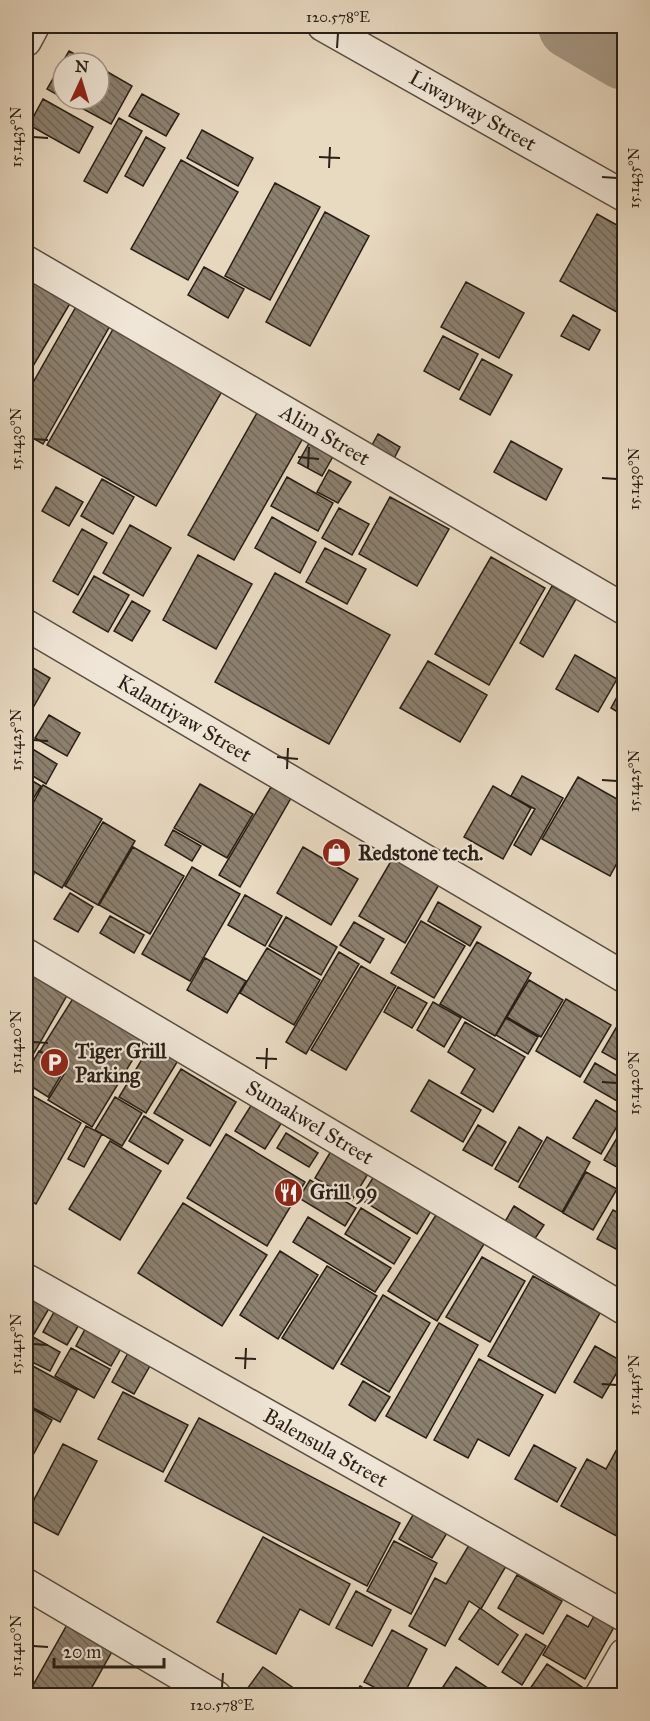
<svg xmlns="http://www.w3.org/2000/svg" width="650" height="1721" font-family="'IM FELL Great Primer',serif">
<defs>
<pattern id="building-back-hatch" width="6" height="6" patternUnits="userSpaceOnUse" patternTransform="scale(1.5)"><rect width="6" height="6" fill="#8c806f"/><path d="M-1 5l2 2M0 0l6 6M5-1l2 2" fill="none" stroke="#72685a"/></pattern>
</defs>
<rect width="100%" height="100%" fill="#e8d9c1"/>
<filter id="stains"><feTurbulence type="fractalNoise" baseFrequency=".00333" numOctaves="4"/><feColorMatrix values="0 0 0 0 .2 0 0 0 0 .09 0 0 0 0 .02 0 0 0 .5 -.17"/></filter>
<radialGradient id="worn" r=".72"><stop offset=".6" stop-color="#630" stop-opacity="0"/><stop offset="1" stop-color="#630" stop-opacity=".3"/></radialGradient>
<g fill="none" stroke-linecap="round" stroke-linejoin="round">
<path stroke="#a79a87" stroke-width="66" d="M571 26 624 57"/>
</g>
<path fill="url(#building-back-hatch)" stroke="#281f16" stroke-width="1.5" d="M69 51 91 63H63V98L47 89Z
M99 67 132 86 111 124 65 99H99Z
M142 94 179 114 166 136 129 116Z
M43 99 93 127 79 153 29 125Z
M119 118 142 131 107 193 84 181Z
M202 130 253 158 238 186 187 158Z
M146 137 165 148 143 186 125 176Z
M181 160 238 192 188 280 131 249Z
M275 183 320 207 270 300 225 276Z
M325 212 369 236 310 346 266 322Z
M597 214 624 229V316L560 281Z
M204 267 244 289 228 318 188 295Z
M26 273 72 300 26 378Z
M466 282 524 313 499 358 441 327Z
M77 305 111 324 43 444 26 434V395Z
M573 315 600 330 589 350 561 336Z
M116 324 225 386 156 506 47 445Z
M443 336 478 354 459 390 424 371Z
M482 359 512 375 490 415 460 399Z
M257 413 303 438 234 560 188 535Z
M378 434 400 447 388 470 365 458Z
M312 438 336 451 322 476 298 463Z
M511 441 562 469 546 500 494 472Z
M329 470 351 482 338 503 317 492Z
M287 477 333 503 318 531 271 506Z
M102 479 134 497 113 534 81 516Z
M56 487 83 502 69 526 42 511Z
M390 497 449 529 417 586 359 554Z
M339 508 369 524 352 555 322 538Z
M272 517 316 542 300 573 255 548Z
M130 525 171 548 143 596 103 573Z
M82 529 107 543 78 595 53 581Z
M325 548 366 569 347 604 306 582Z
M198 555 252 584 216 649 163 620Z
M491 557 545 588 489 685 435 654Z
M275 573 390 635 329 744 215 682Z
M94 576 129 595 108 632 73 612Z
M552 586 576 599 543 657 520 643Z
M132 601 150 611 132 641 114 631Z
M575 655 617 679 598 712 556 689Z
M428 661 487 695 460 742 400 708Z
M26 664 50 678 26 720Z
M624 684V716L611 708Z
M49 715 80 733 67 756 35 738Z
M26 745 57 764 46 784 26 772Z
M522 776 563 798 531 855 514 845 535 809 511 796Z
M26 777 41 786 33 799 26 795Z
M578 777 624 803V850L610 876 542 839Z
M200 784 253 814 227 858 174 828Z
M43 785 102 819 62 888 26 867V816Z
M493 786 531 808 503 859 464 837Z
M271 787 291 798 240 887 219 875Z
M103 822 135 841 98 905 65 886Z
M173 830 201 846 192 861 165 845Z
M133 847 184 876 150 934 99 905Z
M303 847 358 879 331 925 277 893Z
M394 856 440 883 405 943 359 916Z
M192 867 240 894 190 981 142 954Z
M26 869 34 874 26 888Z
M70 893 93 907 78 932 54 919Z
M245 895 282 916 265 946 228 925Z
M438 902 481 927 470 946 428 921Z
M110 916 144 935 134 953 100 933Z
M286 917 337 947 321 975 269 946Z
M421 921 465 946 434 998 391 973Z
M354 922 384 939 370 963 340 945Z
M477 942 531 973 495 1036 440 1004Z
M267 948 320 980 294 1025 240 993Z
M339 952 359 964 306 1054 286 1042Z
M26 958 73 985 26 1067Z
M205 958 246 981 227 1013 187 990Z
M361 966 396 986 346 1070 311 1050Z
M529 980 563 1000 541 1037 507 1017Z
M398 987 427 1003 412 1028 384 1012Z
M79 989 150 1031 92 1127 48 1100 68 1068 40 1051Z
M566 999 611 1025 580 1077 536 1051Z
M433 1002 461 1018 444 1047 417 1030Z
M623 1016 624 1059 622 1063 602 1052Z
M506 1018 538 1037 528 1054 496 1035Z
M465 1022 525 1057 493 1112 461 1093 475 1069 448 1052Z
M155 1038 182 1054 146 1113 119 1097Z
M39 1051 66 1067 48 1097 26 1083V1073Z
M595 1063 624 1080V1089L617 1101 584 1082Z
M181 1069 236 1102 210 1146 154 1113Z
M429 1080 481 1110 463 1142 411 1111Z
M26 1092 81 1123 36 1204 26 1198Z
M115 1097 142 1113 122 1146 95 1130Z
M596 1100 623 1116 601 1154 573 1138Z
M252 1104 282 1122 265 1149 235 1131Z
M144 1116 183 1140 168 1164 129 1141Z
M478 1125 506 1142 492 1166 463 1150Z
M86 1126 102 1134 84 1167 68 1159Z
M624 1126V1171L604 1160Z
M519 1127 542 1141 518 1182 495 1169Z
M286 1133 318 1153 309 1167 277 1148Z
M226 1134 305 1182 267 1246 187 1198Z
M547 1137 590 1162 562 1212 519 1187Z
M110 1141 161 1171 120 1240 69 1209Z
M337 1141 374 1164 352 1200 315 1178Z
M586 1172 617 1189 593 1230 563 1213Z
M374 1176 431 1211 417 1234 360 1199Z
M310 1180 356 1208 345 1226 299 1198Z
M183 1203 267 1255 222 1326 138 1273Z
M514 1206 544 1225 532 1243 503 1225Z
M361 1208 410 1238 394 1264 345 1234Z
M613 1210 624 1216V1233L616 1249 597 1239Z
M436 1215 484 1244 437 1321 388 1291Z
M308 1217 391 1268 375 1292 293 1242Z
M280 1251 318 1275 278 1339 240 1315Z
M482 1257 525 1281 490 1342 446 1317Z
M327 1266 377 1296 333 1369 282 1338Z
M533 1276 600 1313 555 1393 488 1356Z
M26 1291 51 1305 34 1334 26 1330Z
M383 1295 430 1323 389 1392 341 1364Z
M58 1305 83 1318 67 1345 43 1332Z
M90 1320 126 1340 111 1366 76 1346Z
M439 1323 478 1345 426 1438 386 1416Z
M26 1333 60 1352 50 1371 26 1359Z
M133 1344 155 1357 134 1394 112 1382Z
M595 1346 623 1362 602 1398 574 1382Z
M71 1348 110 1369 94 1398 55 1376Z
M479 1359 543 1395 509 1456 478 1439 468 1458 434 1440Z
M31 1365 77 1390 60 1422 26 1404V1375Z
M363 1381 390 1397 375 1421 349 1405Z
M123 1392 188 1425 163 1472 98 1439Z
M26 1405 52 1420 26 1468Z
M199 1418 400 1523 367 1586 165 1481Z
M623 1438H624V1540L561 1506 587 1459 606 1469Z
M63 1444 97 1461 58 1535 26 1518V1515Z
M534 1445 576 1468 557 1502 515 1479Z
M417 1508 450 1528 432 1558 399 1539Z
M263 1537 350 1584 329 1625 300 1609 276 1654 217 1622Z
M472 1540 509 1561 481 1609 469 1601 445 1646 409 1626 435 1578 446 1584Z
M394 1541 437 1563 411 1614 367 1591Z
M517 1575 562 1601 543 1634 498 1608Z
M356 1591 391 1610 372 1646 336 1628Z
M480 1608 518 1635 498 1665 459 1639Z
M598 1609 618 1620 585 1679 543 1655 567 1615 588 1627Z
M68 1623 114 1648 87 1696H27Z
M392 1630 427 1649 403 1696H391L364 1682Z
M526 1634 546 1646 522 1685 502 1672Z
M547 1664 582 1687 577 1696H525Z
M263 1667 292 1687 286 1696H242Z
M456 1667 500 1696H437Z
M360 1686 376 1696H354Z"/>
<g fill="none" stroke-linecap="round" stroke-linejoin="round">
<defs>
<g id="minor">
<path id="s1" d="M323 26 624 196"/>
<path d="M26 41 34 26"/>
<path id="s2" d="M26 261 624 609"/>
<path id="s3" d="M26 625 624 977"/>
<path id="s4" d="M26 954 624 1309"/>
<path id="s5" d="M26 1279 624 1616"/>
<path d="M26 1584 216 1696"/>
<path d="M600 1696 624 1654"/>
</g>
</defs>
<use href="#minor" stroke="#584e41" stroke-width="33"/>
<use href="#minor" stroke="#f0e6d7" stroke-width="30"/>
</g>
<path fill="none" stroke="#281f16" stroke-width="2" d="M337 48 338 33M33 137 48 138M319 157 340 158M329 168 330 147M602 177 617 178M33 439 48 440M298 457 319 459M308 468 309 447M602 478 617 479M33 740 48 741M277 757 298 759M287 769 288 748M602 780 617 781M33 1042 48 1043M256 1058 277 1059M266 1069 267 1048M602 1082 617 1083M33 1344 48 1345M235 1358 256 1359M245 1369 246 1348M602 1384 617 1385M33 1646 48 1647M222 1688 223 1673"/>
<defs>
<symbol id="shop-disc" viewBox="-11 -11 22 22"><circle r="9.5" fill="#8f2418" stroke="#f0e6d7"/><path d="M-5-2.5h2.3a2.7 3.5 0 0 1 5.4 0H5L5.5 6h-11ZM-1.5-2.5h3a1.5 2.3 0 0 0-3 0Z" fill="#fff"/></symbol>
<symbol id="parking-disc" viewBox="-11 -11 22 22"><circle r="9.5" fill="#8f2418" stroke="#f0e6d7"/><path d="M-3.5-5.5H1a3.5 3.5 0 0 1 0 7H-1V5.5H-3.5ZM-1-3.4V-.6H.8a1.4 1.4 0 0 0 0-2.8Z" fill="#fff"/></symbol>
<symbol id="restaurant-disc" viewBox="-11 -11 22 22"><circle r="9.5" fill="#8f2418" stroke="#f0e6d7"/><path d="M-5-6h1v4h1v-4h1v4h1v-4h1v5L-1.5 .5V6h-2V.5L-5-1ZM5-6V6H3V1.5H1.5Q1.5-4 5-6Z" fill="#fff"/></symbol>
</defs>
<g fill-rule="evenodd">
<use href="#shop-disc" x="320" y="836" width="33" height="33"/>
<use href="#parking-disc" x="38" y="1046" width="33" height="33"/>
<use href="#restaurant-disc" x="272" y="1176" width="33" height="33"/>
</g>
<g text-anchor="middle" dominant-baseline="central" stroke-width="4.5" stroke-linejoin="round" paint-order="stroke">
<g font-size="21" fill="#281f16" stroke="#f0e6d7">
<text stroke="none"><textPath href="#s1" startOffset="172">Liwayway Street</textPath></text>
<text stroke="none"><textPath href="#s2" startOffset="346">Alim Street</textPath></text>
<text stroke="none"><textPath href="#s3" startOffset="184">Kalantiyaw Street</textPath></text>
<text stroke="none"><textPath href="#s4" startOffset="330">Sumakwel Street</textPath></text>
<text stroke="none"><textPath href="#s5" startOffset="344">Balensula Street</textPath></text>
</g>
<g font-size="21" font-weight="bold" fill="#281f16" stroke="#f0e6d7" text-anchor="start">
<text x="358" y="853">Redstone tech.</text>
<text x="75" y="1051">Tiger Grill<tspan x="75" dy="24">Parking</tspan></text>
<text x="310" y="1192">Grill 99</text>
</g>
</g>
<rect width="650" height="1721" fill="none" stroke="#e8d9c1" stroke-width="66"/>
<g transform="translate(81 81) rotate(4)"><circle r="28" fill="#f0e6d7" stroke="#a0968a" stroke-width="1.5"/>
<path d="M0-4.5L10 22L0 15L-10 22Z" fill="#8f2418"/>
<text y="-9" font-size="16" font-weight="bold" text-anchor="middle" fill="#281f16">N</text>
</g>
<path d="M54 1658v9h110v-9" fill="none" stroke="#281f16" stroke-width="3"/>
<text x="63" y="1658" font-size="18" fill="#281f16" stroke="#f0e6d7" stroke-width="4.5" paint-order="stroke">20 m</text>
<rect x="33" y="33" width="584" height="1655" fill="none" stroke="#281f16" stroke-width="2"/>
<g font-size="15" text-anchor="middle" fill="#281f16">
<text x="338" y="22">120.578°E</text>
<text transform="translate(16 137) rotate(-90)" y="5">15.1435°N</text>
<text transform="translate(634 178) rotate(-90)" y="5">15.1435°N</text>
<text transform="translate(16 439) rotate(-90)" y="5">15.1430°N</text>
<text transform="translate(634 479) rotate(-90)" y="5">15.1430°N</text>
<text transform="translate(16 740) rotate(-90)" y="5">15.1425°N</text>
<text transform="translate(634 781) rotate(-90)" y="5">15.1425°N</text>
<text transform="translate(16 1042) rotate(-90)" y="5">15.1420°N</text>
<text transform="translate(634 1083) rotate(-90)" y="5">15.1420°N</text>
<text transform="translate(16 1344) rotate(-90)" y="5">15.1415°N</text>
<text transform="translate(634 1385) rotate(-90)" y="5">15.1415°N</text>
<text transform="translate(16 1646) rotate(-90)" y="5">15.1410°N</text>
<text x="222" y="1710">120.578°E</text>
</g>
<rect width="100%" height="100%" filter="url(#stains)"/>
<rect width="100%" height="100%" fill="url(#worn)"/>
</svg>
